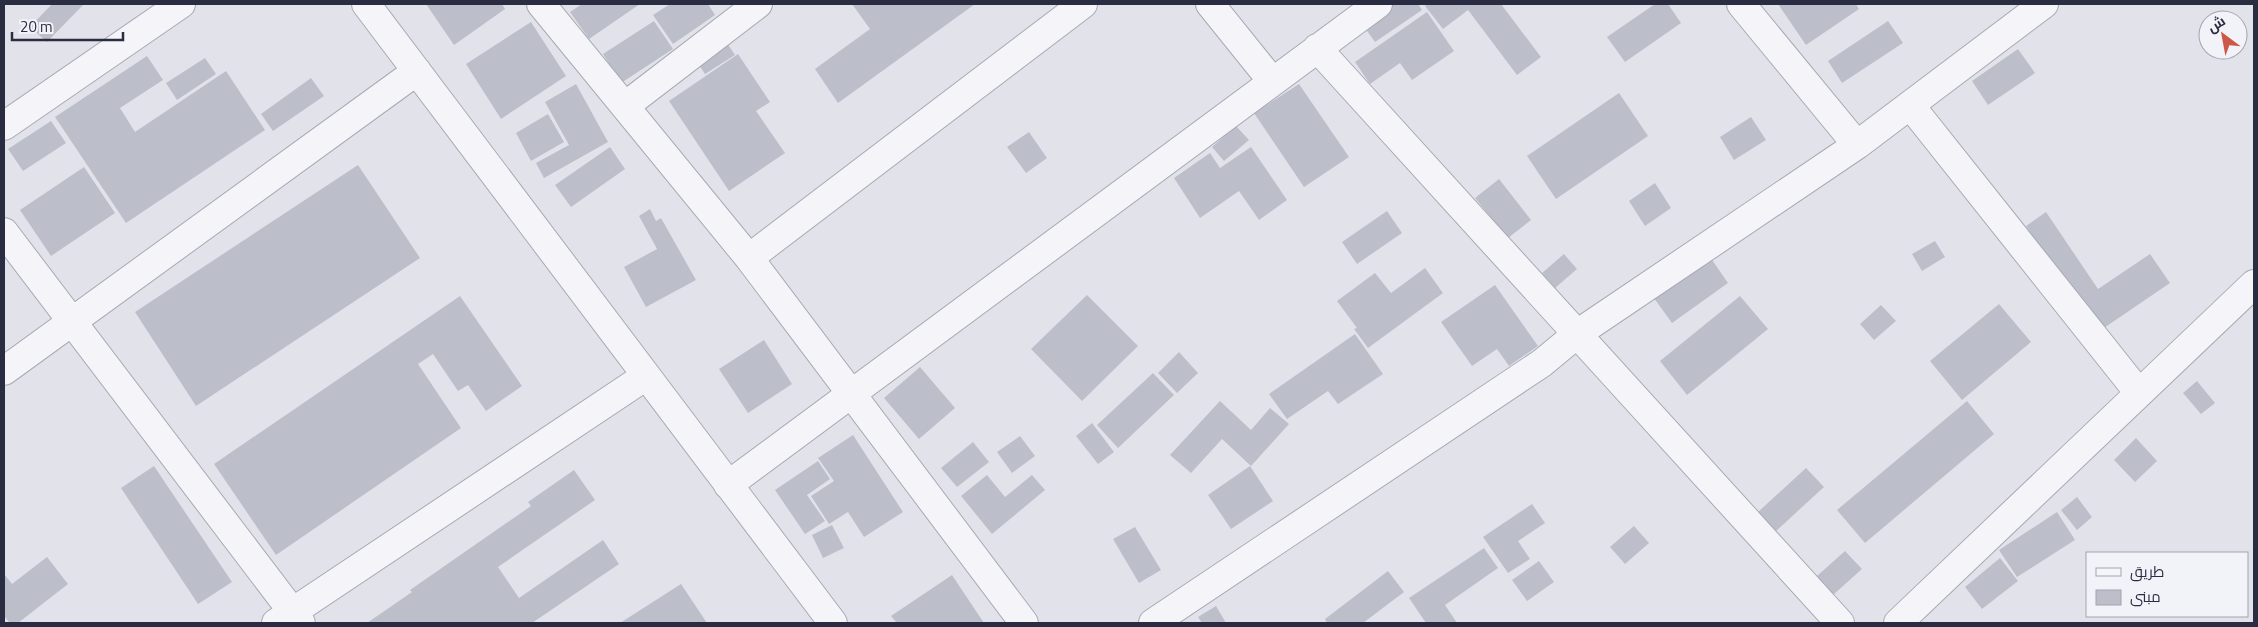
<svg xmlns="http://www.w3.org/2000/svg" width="2258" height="627" font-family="'Titillium Web',Cairo,sans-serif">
<rect width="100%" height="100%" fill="#e2e3ea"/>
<path fill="#bcbeca" d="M52 4H84L47 42 30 27Z
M426 4H502L505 9 454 45Z
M582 4H640L589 39 570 12Z
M670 4H708L715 15 673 44 653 15Z
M852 4H975L838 103 815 69 870 29Z
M1385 4H1418L1422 10 1375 42 1360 21Z
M1428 4H1501L1541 57 1517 75 1468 10 1443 29 1425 6Z
M1655 4H1668L1681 23 1625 62 1607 37Z
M1778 4H1856L1859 9 1806 45Z
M1427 12 1454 51 1412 80 1400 63 1370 84 1355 62Z
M654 21 673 49 621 83 603 54Z
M1888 21 1903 43 1842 83 1828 61Z
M531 22 566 76 501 119 466 64Z
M727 43 735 55 705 74 697 62Z
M2018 49 2035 73 1988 105 1972 81Z
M738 54 770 102 756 111 785 153 729 191 669 101Z
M147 56 163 80 120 108 135 132 226 71 265 130 126 223 55 117Z
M205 58 216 74 177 100 166 83Z
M311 78 324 96 273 131 261 114Z
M576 84 608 142 544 178 536 163 569 145 545 102Z
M1299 84 1349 157 1304 187 1254 113Z
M1619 93 1648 136 1556 199 1527 156Z
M548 114 564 142 531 161 516 133Z
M1751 117 1766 140 1734 160 1720 137Z
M51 121 66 143 23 171 8 149Z
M1236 126 1249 140 1224 161 1212 147Z
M1029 132 1047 158 1026 173 1007 147Z
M610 147 625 169 571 207 555 185Z
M1251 147 1287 200 1259 220 1239 191 1200 218 1174 178 1210 153 1220 168Z
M358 165 420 258 196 406 135 312Z
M84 167 115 213 51 256 20 210Z
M1499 179 1531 220 1508 238 1475 198Z
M1655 183 1671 208 1645 226 1629 201Z
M650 209 656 221 661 218 696 280 646 307 624 267 657 249 639 216Z
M1387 211 1402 233 1357 264 1342 242Z
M2046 212 2098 289 2150 254 2170 283 2098 332 2026 226Z
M1935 241 1945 257 1922 271 1912 254Z
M1564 254 1577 269 1555 288 1542 273Z
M1708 254 1728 283 1672 323 1651 294Z
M1425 268 1443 293 1368 348 1354 329 1357 328 1337 301 1375 273 1391 293Z
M1495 285 1538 346 1509 366 1497 349 1472 366 1441 322Z
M1087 295 1138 346 1082 401 1031 349Z
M460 296 522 386 486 411 468 385 458 391 433 354 418 364 461 428 276 555 214 464Z
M1740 296 1768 329 1687 395 1660 361Z
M1999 304 2031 342 1962 400 1930 361Z
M1881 305 1896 321 1874 340 1860 324Z
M1355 334 1383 374 1338 404 1328 391 1287 419 1269 394Z
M764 340 792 384 748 413 719 369Z
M1179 352 1198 373 1177 393 1158 373Z
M920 367 955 408 919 439 884 398Z
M1153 373 1174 395 1118 448 1097 425Z
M2197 381 2215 403 2201 414 2183 393Z
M1220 401 1251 430 1270 408 1289 424 1251 466 1222 439 1191 473 1170 455Z
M1967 401 1994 434 1865 543 1837 510Z
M1092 423 1114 452 1098 464 1076 436Z
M853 435 903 512 864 537 848 512 829 524 811 496 834 481 818 458Z
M1020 436 1035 456 1012 473 997 452Z
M2136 438 2157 461 2135 482 2114 460Z
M973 442 989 462 957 487 941 468Z
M818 461 830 479 807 495 825 521 805 534 775 490Z
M154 466 232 582 198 604 121 488Z
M1250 466 1273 501 1231 529 1208 495Z
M1806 468 1824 487 1776 531 1758 512Z
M574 470 595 500 498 567 519 598 603 540 619 564 532 623H367L412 592 410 590 531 506 528 502Z
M987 475 1005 497 1032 475 1045 490 992 534 961 496Z
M2077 497 2092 517 2077 530 2061 510Z
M1532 504 1545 523 1518 541 1530 559 1508 573 1483 537Z
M2057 512 2075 540 2017 577 1999 550Z
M832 525 844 548 823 558 812 535Z
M1634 526 1649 543 1625 564 1610 547Z
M1135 527 1161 570 1139 583 1113 539Z
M1484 548 1498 568 1445 605 1457 623H1426L1409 598Z
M1845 551 1862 569 1833 595 1817 576Z
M47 557 68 584 18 623H10L4 616V576L5 575 12 584Z
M2000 558 2018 581 1982 609 1965 587Z
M1539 561 1554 582 1527 601 1512 580Z
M1388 571 1404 592 1363 623H1327L1325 619Z
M952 575 984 623H897L891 616Z
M681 584 707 623H620Z
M1216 606 1226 623H1202L1198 617Z"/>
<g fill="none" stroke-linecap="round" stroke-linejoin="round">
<defs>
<path id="minor" d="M366 4 833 623
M541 4 749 258 1024 623
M1210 4 1272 81
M1741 4 1857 145
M1317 48 1840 623
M1910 105 2139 393
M625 106 758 4
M4 126 181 4
M4 232 301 623
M749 258 1083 4
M4 371 417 71
M728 485 1378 4
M276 623 646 376
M1153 623 1542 363 1577 334 1857 145 2044 4
M1898 623 2254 284"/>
</defs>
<use href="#minor" stroke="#a7a9b4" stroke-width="30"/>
<use href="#minor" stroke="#f5f5f9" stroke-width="28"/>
</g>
<rect width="2258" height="627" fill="none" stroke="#2a2d42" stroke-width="10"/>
<rect x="2086" y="552" width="162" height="65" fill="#f2f3f8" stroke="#a2a4af"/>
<rect x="2096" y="568" width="25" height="8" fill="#f5f5f9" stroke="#a2a4af"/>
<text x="2130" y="577" font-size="15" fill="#2a2d42">طريق</text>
<rect x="2096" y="590" width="25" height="15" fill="#bcbeca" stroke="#a2a4af"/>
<text x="2130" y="602" font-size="15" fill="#2a2d42">مبنى</text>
<g transform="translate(2223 35) rotate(328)"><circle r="24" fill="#f2f3f8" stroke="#a2a4af"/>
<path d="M0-4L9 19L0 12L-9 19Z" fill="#cd5749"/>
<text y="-8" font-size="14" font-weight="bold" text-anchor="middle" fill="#2a2d42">ش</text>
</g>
<path d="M12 32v8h111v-8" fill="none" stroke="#2a2d42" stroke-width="2.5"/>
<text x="20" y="32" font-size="15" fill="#2a2d42" stroke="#f2f3f8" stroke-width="4" paint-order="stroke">20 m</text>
</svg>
